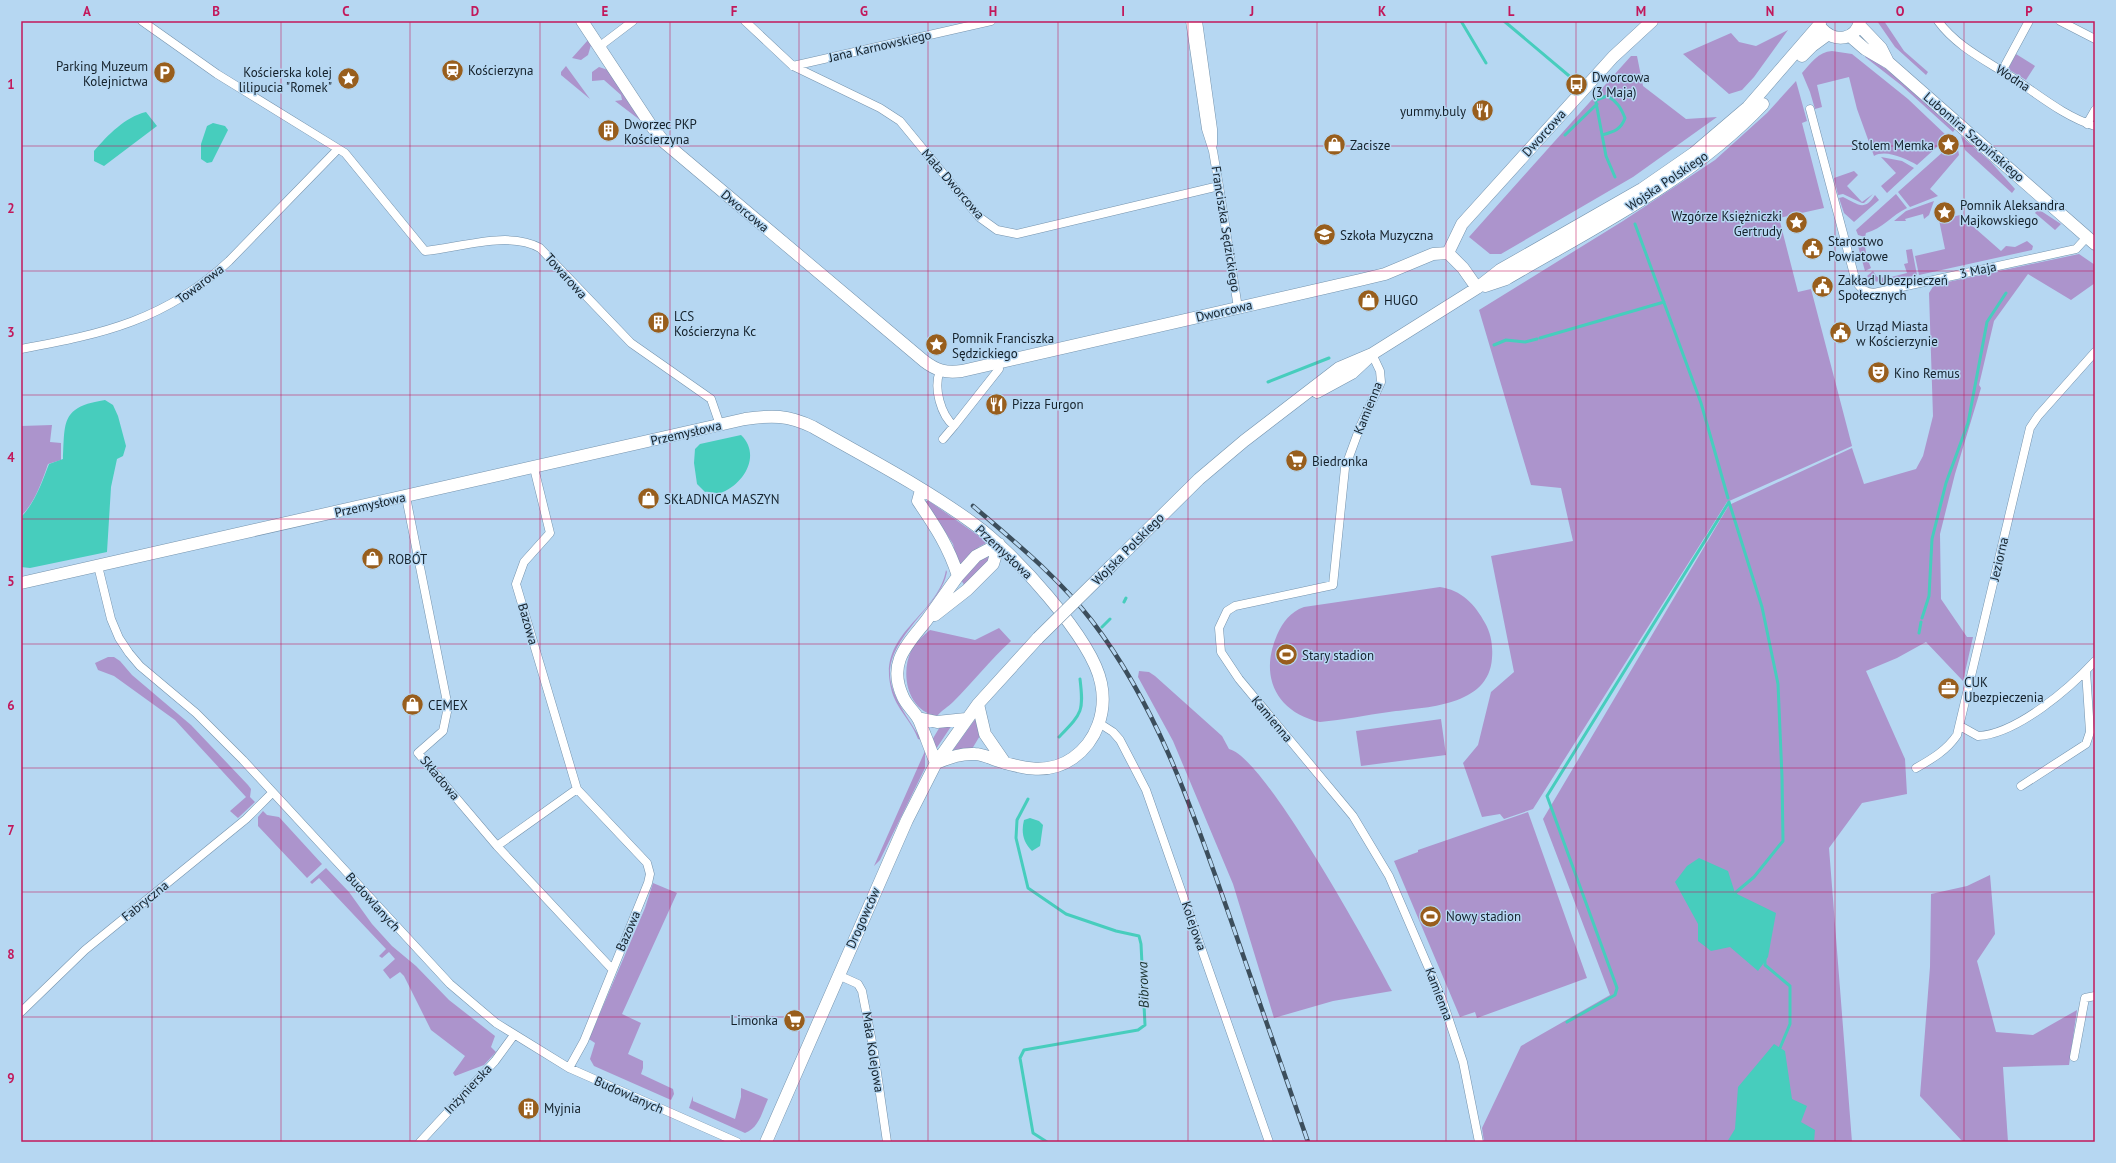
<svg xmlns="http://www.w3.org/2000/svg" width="2116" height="1163" font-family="'PT Sans',sans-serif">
<rect width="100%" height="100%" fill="#b6d7f2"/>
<path fill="#ac94cc" d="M1877 21H1884L1904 51 1928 72 1926 75 1895 47Z
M1788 30 1754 77 1742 90 1729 94 1683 54 1731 33 1739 42 1756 46Z
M588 40 591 45 588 55 581 60 572 58Z
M1832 51 1852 54 1908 99 1948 137 1917 165C1906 159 1886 149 1874 156L1857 109 1849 77 1817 85 1822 107 1815 109 1810 92 1802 73C1811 63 1818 52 1832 51Z
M1866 54 1891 73 1955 129 1953 132 1901 85 1865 57Z
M2016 54 2035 66 2026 80 2008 69Z
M1631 56H1637L1643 86 1686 119 1717 117 1633 177 1501 254H1490L1469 237Z
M566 66 590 99 561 75V72Z
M599 67 608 70 640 120 615 101 622 100 621 95 604 80 592 81V72Z
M1796 81 1807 121 1802 123 1824 208 1779 218 1798 292 1811 289 1852 446 1727 502 1533 809 1504 819 1500 814 1482 817 1463 763 1478 745 1491 692 1514 672 1491 556 1573 541 1561 488 1531 485 1479 310 1623 221 1715 160 1767 113Z
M1961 136 1990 161 2015 189 2012 193 1965 150Z
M1954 142 1957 144 1959 155 1930 189 1938 196 1910 207 1898 192Z
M1881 157 1902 161 1914 168 1887 193 1881 186 1896 173Z
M1854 171 1858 175 1847 186 1862 202 1873 194 1864 203H1862L1843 194 1838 195 1834 178Z
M1896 194 1907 208C1892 215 1882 229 1866 233L1865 237 1858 235 1856 230Z
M1875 195 1879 200 1854 222 1844 213 1839 198 1843 197C1858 204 1864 212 1875 195Z
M1934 201 1929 215 1924 219 1923 214 1905 219 1906 221H1894L1906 211Z
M2038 209 2061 224 2055 230 2035 213Z
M1960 215 2001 251 2006 246 2015 247 2027 241 2033 246 2032 250 1919 275 1915 256 1945 249 1939 220Z
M1856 239 1864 241 1867 258 1871 268 1865 271Z
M1912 249 1917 275C1903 278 1878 289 1867 276L1873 271 1877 277 1887 278 1907 273 1904 264 1908 263 1906 250Z
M2079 254 2095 265V283L2071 300 2028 274 1994 321 1979 385 1981 388 1955 474 1940 534 1941 599 1967 637H1973L1963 681 1926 642 1897 658 1866 671 1905 759 1907 794 1862 803 1829 848 1852 1142H1484L1482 1128 1521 1046 1610 995 1543 819 1729 505 1852 448 1864 484 1916 469 1923 456 1933 416 1929 293 1934 285Z
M52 425 50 442 61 443V460L48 464C42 481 35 503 21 516V426Z
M925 501H929L986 541V543L979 547 959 570 953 544Z
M982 555 993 556 965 586 961 580Z
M946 570 947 572C944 588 934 598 924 611 875 668 883 681 922 740L918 739C912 721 895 708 891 688 877 633 938 616 946 570Z
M1440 587C1461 590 1475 604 1485 623 1491 633 1493 646 1492 658 1489 707 1425 707 1389 712 1366 715 1343 720 1320 722 1276 712 1259 676 1277 635 1283 622 1290 612 1304 607Z
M999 628 1011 641C990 660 973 682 953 702 948 707 942 710 937 716 908 711 900 675 911 651 915 642 923 636 930 630L975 640Z
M108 657H114L120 661 132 675 191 725 248 785 251 789 250 797 255 802 238 818 230 811 246 797 175 720 114 676 98 670 95 663Z
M1139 671 1149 672 1155 676 1222 736 1229 749C1265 757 1371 951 1392 991L1333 1001 1274 1018 1233 884 1173 741 1138 677Z
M976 718 981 734 972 749 953 750Z
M1441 719 1446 755 1361 766 1356 731Z
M941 725H952L936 749 932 740Z
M925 751V768L880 860 874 866Z
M263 811 267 815 279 817 322 864 307 878 258 826V817Z
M1528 812 1587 978 1477 1018 1475 1012 1460 1017 1394 861 1418 852V850Z
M326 868 349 892 372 924 392 946 416 966 449 1000 495 1036 491 1047 496 1052 484 1065 455 1076 453 1073 465 1056 431 1030 404 976 400 972 390 979 383 970 395 959 389 952 382 958 379 956 386 949 319 878 312 884 310 882Z
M1990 875 1995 934 1977 961 1996 1032 2033 1035 2077 1010 2069 1065 2003 1067 2008 1142H1963L1920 1096 1930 967 1931 894 1967 886Z
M653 883 677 893 622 1014 641 1023 628 1054 643 1061V1068L641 1074 673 1089 674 1094 671 1100 594 1066 590 1059 595 1043 589 1039 645 908Z
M741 1088 768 1099C762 1112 759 1128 745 1133L689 1108 693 1096V1101L735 1119 741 1097Z"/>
<path fill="#47cdbd" d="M146 112 157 126 104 166 94 161V151C108 135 125 117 146 112Z
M213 123 225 126 228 130 212 162 207 163 201 159V144L207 126Z
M105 400 113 405 118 416 126 446 123 456 117 459 111 487 107 552 30 568 21 567V517C35 503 42 482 49 464L63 459C65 421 61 407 105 400Z
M741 435C761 454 745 483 723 492 717 495 711 491 705 492L697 484 694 463 695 449 700 444Z
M1030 818 1039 821 1043 825 1040 846 1032 851C1023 842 1021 832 1024 820Z
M1699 858 1728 871 1735 893 1776 913 1768 957 1758 971 1730 947 1711 951 1698 941V924L1675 882 1687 866Z
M1774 1044 1785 1051 1792 1099 1807 1106 1801 1122 1815 1130 1814 1142H1727L1735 1129 1738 1087Z"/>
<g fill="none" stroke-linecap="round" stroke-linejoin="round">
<path stroke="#47cdbd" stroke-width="3" d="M1461 21 1486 63
M1504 21 1574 80
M1595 97 1606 156 1615 177
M1596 100 1607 96C1617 101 1621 108 1625 118 1621 130 1613 132 1602 135
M1565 135 1597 104
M1635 224 1701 403 1728 498
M1540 338 1664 302
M1494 345 1506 340 1525 342 1537 339
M1268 382 1329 358
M1729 502 1762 607 1778 684 1782 777 1783 841 1754 877 1735 893 1736 896
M1124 602 1126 598
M1922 618 1929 596 1932 539 1946 483 1968 423 1987 322 2006 293
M1102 627 1110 619
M1919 633 1921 622
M1059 737C1082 713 1084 712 1080 679
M1028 799 1017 820 1016 838 1028 888 1066 914 1116 931 1139 936 1141 944 1145 1025 1138 1030 1024 1050 1020 1058 1033 1133 1047 1142
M1765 957V965L1790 986V1024L1780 1048
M1567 1022 1615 995 1617 988 1547 796 1729 502"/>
<defs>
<path id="street" d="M142 21 217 74 345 153 425 251C459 248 509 230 540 248L631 343 711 399 720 425
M745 21 793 66 880 108 900 121 979 217 997 230 1017 234 1219 186
M1190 21 1206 129 1213 151 1219 186 1238 308
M1198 21 1213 129V144
M1938 21C1957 47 1987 61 2013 78 2039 95 2065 117 2095 126
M2060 21 2095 39
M600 49 604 43 633 21
M793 66 991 21
M2002 71 2029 21
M1810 109 1856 282C1861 289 1865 292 1874 293L2076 249 2087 237
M2087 124 2095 110
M21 349C103 334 166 320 229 261L338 149
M1372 354 1380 371 1381 382 1360 427 1345 468 1333 585 1235 606 1227 611 1219 628 1221 652 1239 679 1353 816 1389 876 1442 999 1463 1062 1479 1142
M940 371C933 388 941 415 954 426L999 369 998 362
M943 439 954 426
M534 468 550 533 524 562 516 584 577 789 647 863 650 874 648 883 584 1041 569 1068
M406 497 448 707 443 731 418 753 497 846 612 969
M98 566 111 619 119 638 129 653 140 666 196 713 243 760 450 984 496 1023 569 1068 737 1142
M1099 723 1113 732 1120 740 1146 790 1269 1142
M1960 726 1978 736C2017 734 2070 688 2095 661
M1916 768C1932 759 1947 750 1957 735L2030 428 2038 416 2095 352
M2021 786 2086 744 2090 732 2086 671
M497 846 577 789
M838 975 858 984 862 991 874 1052 887 1142
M21 1012 85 950 246 819 272 793
M2074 1057 2085 998 2095 996
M420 1142 495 1061 514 1035"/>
<path id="secondary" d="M582 21 650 124 664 142 924 361C937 371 946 373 962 371L1360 280 1385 274 1433 254 1448 253 1463 268 1477 288
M1859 25 1881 48 1888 62
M1822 29C1835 43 1856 40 1860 21
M1850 36 1865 49 1889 63 2095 244
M1802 56 1812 46 1827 35
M1448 253 1462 224 1613 57 1652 21
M1485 286 1506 279C1595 227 1691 180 1763 104
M1317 392 1352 373 1367 359
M921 490 918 501C935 526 949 547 958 576 947 591 937 606 926 621 907 645 887 663 903 697 907 706 915 712 919 720 925 734 930 749 936 763
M1112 565 1199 479 1244 441 1339 368 1372 354 1477 288 1500 270 1642 189 1694 153 1748 107 1820 24
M958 576 976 556 999 544
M21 583 745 419C772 415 788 415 813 427 867 458 924 487 974 524 1012 551 1092 638 1101 683 1107 711 1097 741 1073 758 1049 775 1023 769 996 760 990 758 982 754 975 754 961 753 949 758 936 763
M935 615 967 590 993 564 999 544
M978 704 985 734 1005 763
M918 718 937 722 966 719
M766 1142 907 820 936 763 978 704 1038 638"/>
</defs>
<use href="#street" stroke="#7593ad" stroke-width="9"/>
<use href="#secondary" stroke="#7593ad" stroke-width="13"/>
<use href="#street" stroke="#fff" stroke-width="8"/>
<use href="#secondary" stroke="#fff" stroke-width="12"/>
<defs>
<path id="rail" d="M973 506C1015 542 1058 577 1092 621 1157 706 1191 806 1226 906 1253 985 1281 1063 1308 1142"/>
</defs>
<use href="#rail" stroke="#3c4e5c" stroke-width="4.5"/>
<use href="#rail" stroke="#b6d7f2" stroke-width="3" stroke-dasharray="9" stroke-linecap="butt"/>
<defs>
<path id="secondary-bridge" d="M1038 638 1112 565"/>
</defs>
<use href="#secondary-bridge" stroke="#7593ad" stroke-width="13" stroke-linecap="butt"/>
<use href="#secondary-bridge" stroke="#fff" stroke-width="12"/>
</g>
<path fill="none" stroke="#c2185b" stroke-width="1" stroke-opacity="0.55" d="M152 21V1142M281 21V1142M410 21V1142M540 21V1142M670 21V1142M799 21V1142M928 21V1142M1058 21V1142M1188 21V1142M1317 21V1142M1446 21V1142M1576 21V1142M1706 21V1142M1835 21V1142M1964 21V1142M21 146H2095M21 271H2095M21 395H2095M21 519H2095M21 644H2095M21 768H2095M21 892H2095M21 1017H2095"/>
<defs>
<symbol id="station-disc" viewBox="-11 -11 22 22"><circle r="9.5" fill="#985e1d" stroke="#b6d7f2"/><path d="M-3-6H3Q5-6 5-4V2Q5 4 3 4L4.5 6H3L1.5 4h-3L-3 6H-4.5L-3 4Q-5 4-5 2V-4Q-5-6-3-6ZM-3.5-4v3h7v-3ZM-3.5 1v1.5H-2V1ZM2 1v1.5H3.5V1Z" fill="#fff"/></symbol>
<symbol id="parking-disc" viewBox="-11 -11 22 22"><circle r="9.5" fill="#985e1d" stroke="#b6d7f2"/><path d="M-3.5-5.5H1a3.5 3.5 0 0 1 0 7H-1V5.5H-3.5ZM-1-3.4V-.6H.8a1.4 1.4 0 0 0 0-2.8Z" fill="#fff"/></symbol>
<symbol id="sight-disc" viewBox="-11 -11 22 22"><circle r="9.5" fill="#985e1d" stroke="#b6d7f2"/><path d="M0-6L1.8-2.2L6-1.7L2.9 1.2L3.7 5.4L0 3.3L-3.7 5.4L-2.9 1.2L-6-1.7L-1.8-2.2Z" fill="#fff"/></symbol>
<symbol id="bus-disc" viewBox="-11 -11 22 22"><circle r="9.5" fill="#985e1d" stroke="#b6d7f2"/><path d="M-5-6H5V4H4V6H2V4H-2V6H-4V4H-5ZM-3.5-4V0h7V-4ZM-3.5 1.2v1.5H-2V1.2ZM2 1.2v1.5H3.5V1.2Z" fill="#fff"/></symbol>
<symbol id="restaurant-disc" viewBox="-11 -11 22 22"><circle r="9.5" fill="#985e1d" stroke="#b6d7f2"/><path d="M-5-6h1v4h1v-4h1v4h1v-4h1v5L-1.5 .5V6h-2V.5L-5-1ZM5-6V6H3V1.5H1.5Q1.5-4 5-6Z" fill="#fff"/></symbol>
<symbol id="building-disc" viewBox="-11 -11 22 22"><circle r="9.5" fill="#985e1d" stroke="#b6d7f2"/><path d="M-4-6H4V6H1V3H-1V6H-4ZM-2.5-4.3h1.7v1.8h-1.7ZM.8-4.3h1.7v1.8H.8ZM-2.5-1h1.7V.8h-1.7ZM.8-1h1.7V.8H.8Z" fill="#fff"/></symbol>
<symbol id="shop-disc" viewBox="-11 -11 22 22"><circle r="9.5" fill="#985e1d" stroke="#b6d7f2"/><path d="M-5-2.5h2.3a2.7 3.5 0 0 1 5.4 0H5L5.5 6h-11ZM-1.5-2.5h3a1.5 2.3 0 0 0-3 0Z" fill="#fff"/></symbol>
<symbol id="school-disc" viewBox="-11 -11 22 22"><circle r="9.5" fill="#985e1d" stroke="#b6d7f2"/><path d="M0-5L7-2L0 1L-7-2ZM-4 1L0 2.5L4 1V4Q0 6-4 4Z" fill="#fff"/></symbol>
<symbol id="civic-disc" viewBox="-11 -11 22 22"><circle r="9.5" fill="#985e1d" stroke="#b6d7f2"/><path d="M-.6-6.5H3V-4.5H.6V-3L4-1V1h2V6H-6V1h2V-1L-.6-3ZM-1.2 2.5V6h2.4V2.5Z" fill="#fff"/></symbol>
<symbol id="theatre-disc" viewBox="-11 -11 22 22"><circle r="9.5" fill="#985e1d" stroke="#b6d7f2"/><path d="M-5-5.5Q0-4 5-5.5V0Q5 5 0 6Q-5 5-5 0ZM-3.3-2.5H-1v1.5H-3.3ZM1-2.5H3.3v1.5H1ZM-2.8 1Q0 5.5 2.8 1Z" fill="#fff"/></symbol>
<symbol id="supermarket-disc" viewBox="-11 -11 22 22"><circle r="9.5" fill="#985e1d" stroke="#b6d7f2"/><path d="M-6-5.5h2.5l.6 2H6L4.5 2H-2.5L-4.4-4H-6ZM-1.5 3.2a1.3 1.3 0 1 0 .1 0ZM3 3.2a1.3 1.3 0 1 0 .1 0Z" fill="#fff"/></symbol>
<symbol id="stadium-disc" viewBox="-11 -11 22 22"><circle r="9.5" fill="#985e1d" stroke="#b6d7f2"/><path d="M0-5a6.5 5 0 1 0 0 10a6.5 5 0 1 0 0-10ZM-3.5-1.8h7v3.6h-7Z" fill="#fff"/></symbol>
<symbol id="office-disc" viewBox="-11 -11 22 22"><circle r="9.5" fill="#985e1d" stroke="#b6d7f2"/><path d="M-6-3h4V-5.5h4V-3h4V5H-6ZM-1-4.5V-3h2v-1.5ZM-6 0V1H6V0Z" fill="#fff"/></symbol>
</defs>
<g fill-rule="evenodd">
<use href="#station-disc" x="440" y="58" width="25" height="25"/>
<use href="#parking-disc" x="152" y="60" width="25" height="25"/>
<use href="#sight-disc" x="336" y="66" width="25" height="25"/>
<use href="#bus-disc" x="1564" y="72" width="25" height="25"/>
<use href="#restaurant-disc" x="1470" y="98" width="25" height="25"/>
<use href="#building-disc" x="596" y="118" width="25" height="25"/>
<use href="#shop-disc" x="1322" y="132" width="25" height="25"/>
<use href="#sight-disc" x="1936" y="132" width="25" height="25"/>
<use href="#sight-disc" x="1932" y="200" width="25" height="25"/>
<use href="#sight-disc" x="1784" y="210" width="25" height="25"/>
<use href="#school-disc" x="1312" y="222" width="25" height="25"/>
<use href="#civic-disc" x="1800" y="236" width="25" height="25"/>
<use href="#civic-disc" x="1810" y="274" width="25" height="25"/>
<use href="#shop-disc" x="1356" y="288" width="25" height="25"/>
<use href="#building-disc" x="646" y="310" width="25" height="25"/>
<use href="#civic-disc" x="1828" y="320" width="25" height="25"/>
<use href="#sight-disc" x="924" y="332" width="25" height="25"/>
<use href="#theatre-disc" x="1866" y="360" width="25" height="25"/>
<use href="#restaurant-disc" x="984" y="392" width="25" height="25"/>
<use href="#supermarket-disc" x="1284" y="448" width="25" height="25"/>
<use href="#shop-disc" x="636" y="486" width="25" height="25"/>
<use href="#shop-disc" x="360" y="546" width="25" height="25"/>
<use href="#stadium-disc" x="1274" y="642" width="25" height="25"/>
<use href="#office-disc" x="1936" y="676" width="25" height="25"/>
<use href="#shop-disc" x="400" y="692" width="25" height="25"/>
<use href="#stadium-disc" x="1418" y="904" width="25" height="25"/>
<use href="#supermarket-disc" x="782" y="1008" width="25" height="25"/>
<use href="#building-disc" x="516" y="1096" width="25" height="25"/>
</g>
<g text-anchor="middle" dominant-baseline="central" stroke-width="3" stroke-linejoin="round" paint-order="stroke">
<g font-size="13" fill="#14212b" stroke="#b6d7f2">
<text transform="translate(880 46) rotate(-13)">Jana Karnowskiego</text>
<text transform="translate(2013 78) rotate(33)">Wodna</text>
<text transform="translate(1544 133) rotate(-48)">Dworcowa</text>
<text transform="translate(1974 137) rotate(41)">Lubomira Szopińskiego</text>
<text transform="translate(1667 181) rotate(-34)">Wojska Polskiego</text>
<text transform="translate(953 184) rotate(49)">Mała Dworcowa</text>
<text transform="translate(745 211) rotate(40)">Dworcowa</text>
<text transform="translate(1226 229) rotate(81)">Franciszka Sędzickiego</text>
<text transform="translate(1978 270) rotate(-12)">3 Maja</text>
<text transform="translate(566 276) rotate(48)">Towarowa</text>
<text transform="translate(200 284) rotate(-37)">Towarowa</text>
<text transform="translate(1224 311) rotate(-13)">Dworcowa</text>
<text transform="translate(1368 408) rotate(-68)">Kamienna</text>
<text transform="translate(686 433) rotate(-13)">Przemysłowa</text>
<text transform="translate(370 505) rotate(-13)">Przemysłowa</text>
<text transform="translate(1128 549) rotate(-45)">Wojska Polskiego</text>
<text transform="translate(1004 552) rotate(43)">Przemysłowa</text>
<text transform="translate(1999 559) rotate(-77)">Jeziorna</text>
<text transform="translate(528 624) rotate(74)">Bazowa</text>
<text transform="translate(1272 719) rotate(50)">Kamienna</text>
<text transform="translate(440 778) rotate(50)">Składowa</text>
<text transform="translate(145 901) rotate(-39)">Fabryczna</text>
<text transform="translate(373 902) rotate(48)">Budowlanych</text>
<text transform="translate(863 918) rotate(-66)">Drogowców</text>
<text transform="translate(1194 926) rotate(71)">Kolejowa</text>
<text transform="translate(628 931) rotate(-67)">Bazowa</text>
<text transform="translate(1439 994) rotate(69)">Kamienna</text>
<text transform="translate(873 1052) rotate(81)">Mała Kolejowa</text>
<text transform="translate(468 1089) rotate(-47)">Inżynierska</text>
<text transform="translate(629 1095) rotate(24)">Budowlanych</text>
</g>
<g font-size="13" fill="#14212b" stroke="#b6d7f2" text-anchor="start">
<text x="148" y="66" text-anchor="end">Parking Muzeum<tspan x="148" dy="15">Kolejnictwa</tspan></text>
<text x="468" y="70">Kościerzyna</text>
<text x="332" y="72" text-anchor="end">Kościerska kolej<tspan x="332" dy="15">lilipucia "Romek"</tspan></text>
<text x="1592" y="77">Dworcowa<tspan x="1592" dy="15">(3 Maja)</tspan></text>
<text x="1466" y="111" text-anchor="end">yummy.buly</text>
<text x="624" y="124">Dworzec PKP<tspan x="624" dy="15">Kościerzyna</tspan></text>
<text x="1350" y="145">Zacisze</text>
<text x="1934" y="145" text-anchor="end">Stolem Memka</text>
<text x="1960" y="205">Pomnik Aleksandra<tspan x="1960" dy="15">Majkowskiego</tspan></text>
<text x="1782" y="216" text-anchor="end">Wzgórze Księżniczki<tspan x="1782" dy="15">Gertrudy</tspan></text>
<text x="1340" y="235">Szkoła Muzyczna</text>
<text x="1828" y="241">Starostwo<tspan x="1828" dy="15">Powiatowe</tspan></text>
<text x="1838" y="280">Zakład Ubezpieczeń<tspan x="1838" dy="15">Społecznych</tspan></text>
<text x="1384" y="300">HUGO</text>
<text x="674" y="316">LCS<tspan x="674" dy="15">Kościerzyna Kc</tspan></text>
<text x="1856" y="326">Urząd Miasta<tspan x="1856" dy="15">w Kościerzynie</tspan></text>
<text x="952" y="338">Pomnik Franciszka<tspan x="952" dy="15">Sędzickiego</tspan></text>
<text x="1894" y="373">Kino Remus</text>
<text x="1012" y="404">Pizza Furgon</text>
<text x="1312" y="461">Biedronka</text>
<text x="664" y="499">SKŁADNICA MASZYN</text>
<text x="388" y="559">ROBÓT</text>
<text x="1302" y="655">Stary stadion</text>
<text x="1964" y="682">CUK<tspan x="1964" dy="15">Ubezpieczenia</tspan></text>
<text x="428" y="705">СEMEX</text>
<text x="1446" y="916">Nowy stadion</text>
<text x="778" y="1020" text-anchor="end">Limonka</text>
<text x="544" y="1108">Myjnia</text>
</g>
<g font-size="14" font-style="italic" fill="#1b322e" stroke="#b6d7f2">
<text transform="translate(1143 985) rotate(-92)">Bibrowa</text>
</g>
</g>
<rect width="2116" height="1163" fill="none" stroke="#b6d7f2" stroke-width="44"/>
<rect x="22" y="22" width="2072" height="1119" fill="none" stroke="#c2185b" stroke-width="1.5"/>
<g font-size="13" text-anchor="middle" font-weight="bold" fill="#c2185b">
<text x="87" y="16">A</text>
<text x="216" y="16">B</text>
<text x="346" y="16">C</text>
<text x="475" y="16">D</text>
<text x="605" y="16">E</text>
<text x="734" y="16">F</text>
<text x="864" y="16">G</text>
<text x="993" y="16">H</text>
<text x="1123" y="16">I</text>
<text x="1252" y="16">J</text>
<text x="1382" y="16">K</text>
<text x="1511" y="16">L</text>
<text x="1641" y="16">M</text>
<text x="1770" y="16">N</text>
<text x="1900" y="16">O</text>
<text x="2029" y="16">P</text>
<text x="11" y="89">1</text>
<text x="11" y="213">2</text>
<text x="11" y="337">3</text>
<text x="11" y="462">4</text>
<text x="11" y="586">5</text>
<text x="11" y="710">6</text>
<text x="11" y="835">7</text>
<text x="11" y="959">8</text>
<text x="11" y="1083">9</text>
</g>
</svg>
